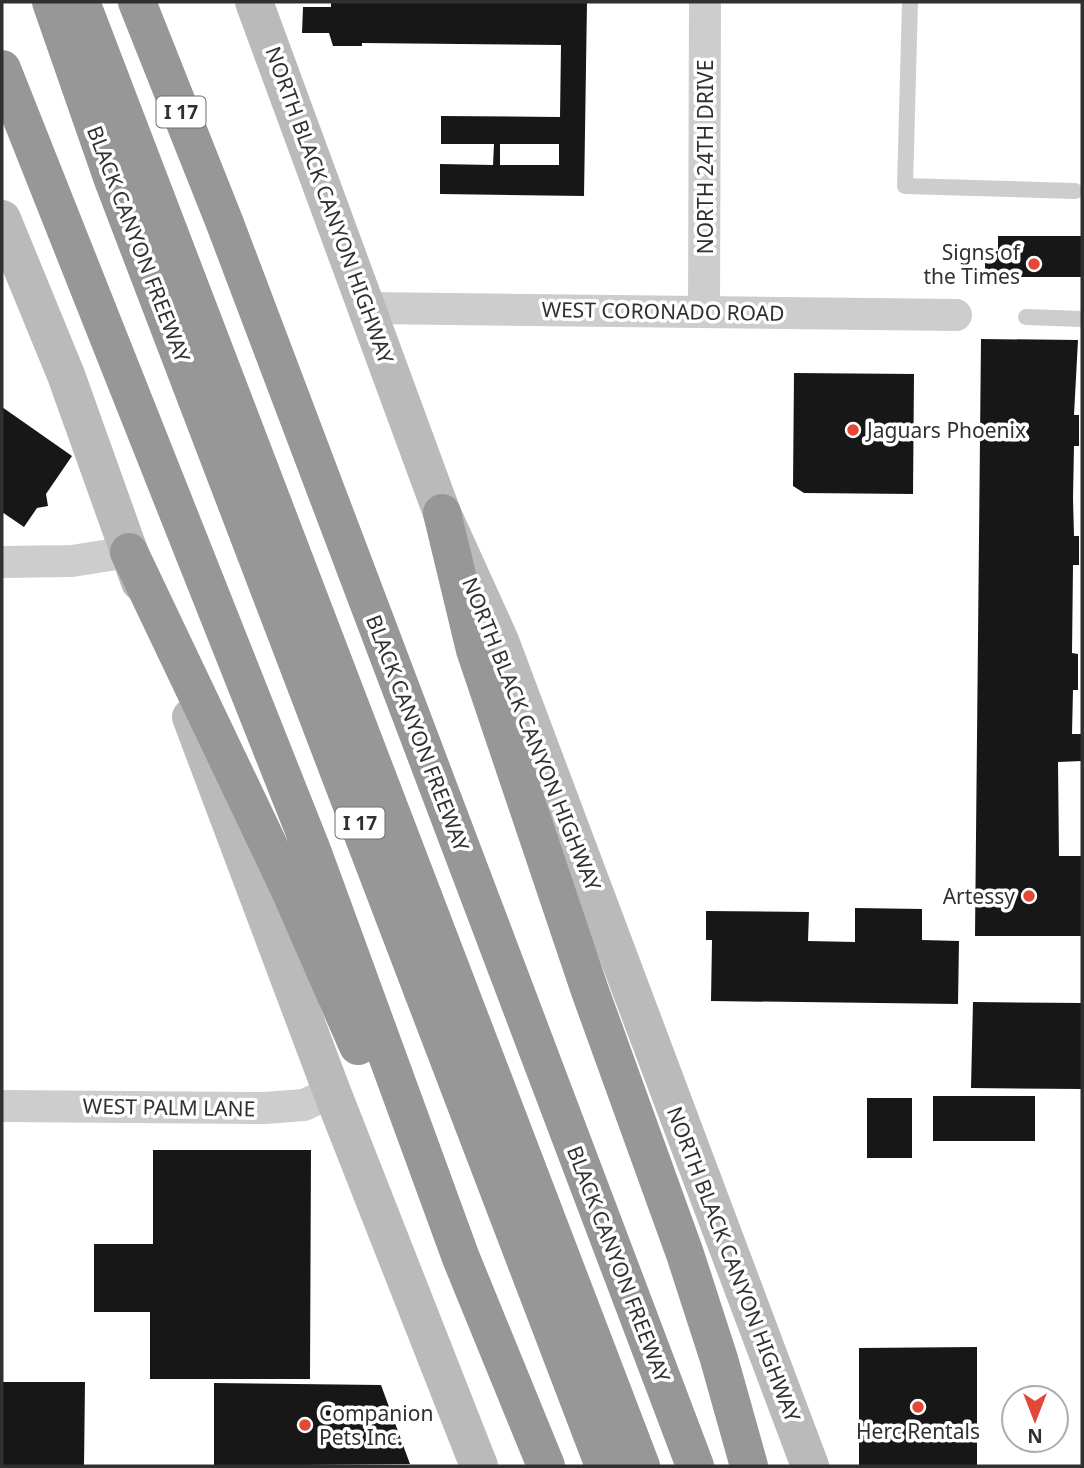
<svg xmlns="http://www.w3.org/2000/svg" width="1084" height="1468" font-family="'Noto Sans',sans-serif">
<rect width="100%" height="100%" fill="#fff"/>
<path fill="#171717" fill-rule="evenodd" d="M331 2H587L584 196 440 194V164L493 165 494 144H441V116L560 117 561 45 362 43V46H333L329 33H302L303 7H331ZM500 144H559V165H500Z
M998 236H1082V277H985V251H998Z
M981 339 1078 340 1074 415H1079V446H1074L1073 498 1074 536H1079V565H1073L1072 653 1078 654V690H1073L1072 734H1082V761L1058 762 1059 856H1082V936H975Z
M794 373 914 374 913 494 804 493 793 486Z
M2 407 72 456 46 494 48 506 37 508 24 527 2 512Z
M855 908 922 909V940L959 941 958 1004 711 1001 712 940H706V911L809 912 808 941 855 942Z
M973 1002 1082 1003V1089L971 1088Z
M933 1096H1035V1141H933Z
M867 1098H912V1158H867Z
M153 1150H311L310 1379H150V1312H94V1244H153Z
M977 1347V1465L859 1466V1348Z
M2 1382H85L84 1466H2Z
M214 1383 381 1385 410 1464 214 1466Z"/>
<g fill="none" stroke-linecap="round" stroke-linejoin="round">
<path stroke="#cdcdcd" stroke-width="16" d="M910 2 905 186 1075 191
M1026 317 1082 319"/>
<path stroke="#cdcdcd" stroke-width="32" d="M369 308 956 315
M704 312 705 2
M2 562 72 561 129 552
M2 1106 265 1108 304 1105 332 1092"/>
<path stroke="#bababa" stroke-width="38" d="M254 2 442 513 500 641 810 1466
M2 219 66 375 140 582
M191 717 332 1092 479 1466"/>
<path stroke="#979797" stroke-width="38" d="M51 2 113 180 604 1466
M81 2 641 1466
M137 2 224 221 695 1466
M2 69 313 853 461 1258 546 1466
M442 513 475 650 590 991 685 1254 719 1359 749 1466
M129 552 288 886 358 1046"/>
</g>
<g fill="#e14838" stroke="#fff" stroke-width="2.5">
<circle cx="1034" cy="264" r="7"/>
<circle cx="853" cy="430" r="7"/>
<circle cx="1029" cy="896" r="7"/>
<circle cx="918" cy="1407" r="7"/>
<circle cx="305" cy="1425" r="7"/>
</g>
<g text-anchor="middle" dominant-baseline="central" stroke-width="7" stroke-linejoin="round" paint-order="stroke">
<g fill="#fff" stroke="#6e6e6e" stroke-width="2">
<rect x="156.5" y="96.5" width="49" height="31" rx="5"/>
<rect x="335.5" y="807.5" width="49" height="31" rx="5"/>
</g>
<g font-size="19" font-weight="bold" fill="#303030">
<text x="181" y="112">I 17</text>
<text x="360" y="823">I 17</text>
</g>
<g font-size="21" fill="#303030" stroke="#fff">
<text transform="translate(705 157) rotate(-90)">NORTH 24TH DRIVE</text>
<text transform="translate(330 205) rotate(70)">NORTH BLACK CANYON HIGHWAY</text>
<text transform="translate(139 244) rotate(69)">BLACK CANYON FREEWAY</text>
<text transform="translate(663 311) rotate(1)">WEST CORONADO ROAD</text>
<text transform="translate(418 733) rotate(69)">BLACK CANYON FREEWAY</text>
<text transform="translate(532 734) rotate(68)">NORTH BLACK CANYON HIGHWAY</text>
<text transform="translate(169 1107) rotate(1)">WEST PALM LANE</text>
<text transform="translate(619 1264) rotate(69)">BLACK CANYON FREEWAY</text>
<text transform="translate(734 1264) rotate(69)">NORTH BLACK CANYON HIGHWAY</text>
</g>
<g font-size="21" fill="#303030" stroke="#fff" text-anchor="end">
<text x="1020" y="252">Signs of<tspan x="1020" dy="24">the Times</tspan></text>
<text x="867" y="430" text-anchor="start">Jaguars Phoenix</text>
<text x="1015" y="896">Artessy</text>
<text x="319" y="1413" text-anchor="start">Companion<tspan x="319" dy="24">Pets Inc.</tspan></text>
<text x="918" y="1431" text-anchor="middle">Herc Rentals</text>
</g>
</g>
<rect width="1084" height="1468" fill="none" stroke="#303030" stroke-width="7"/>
<g transform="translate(1035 1419) rotate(180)"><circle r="33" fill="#ffffff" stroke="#acacac" stroke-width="2"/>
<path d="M0-5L12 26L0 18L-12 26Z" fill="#e14838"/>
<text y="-10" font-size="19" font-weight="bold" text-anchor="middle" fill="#303030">N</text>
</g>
</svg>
